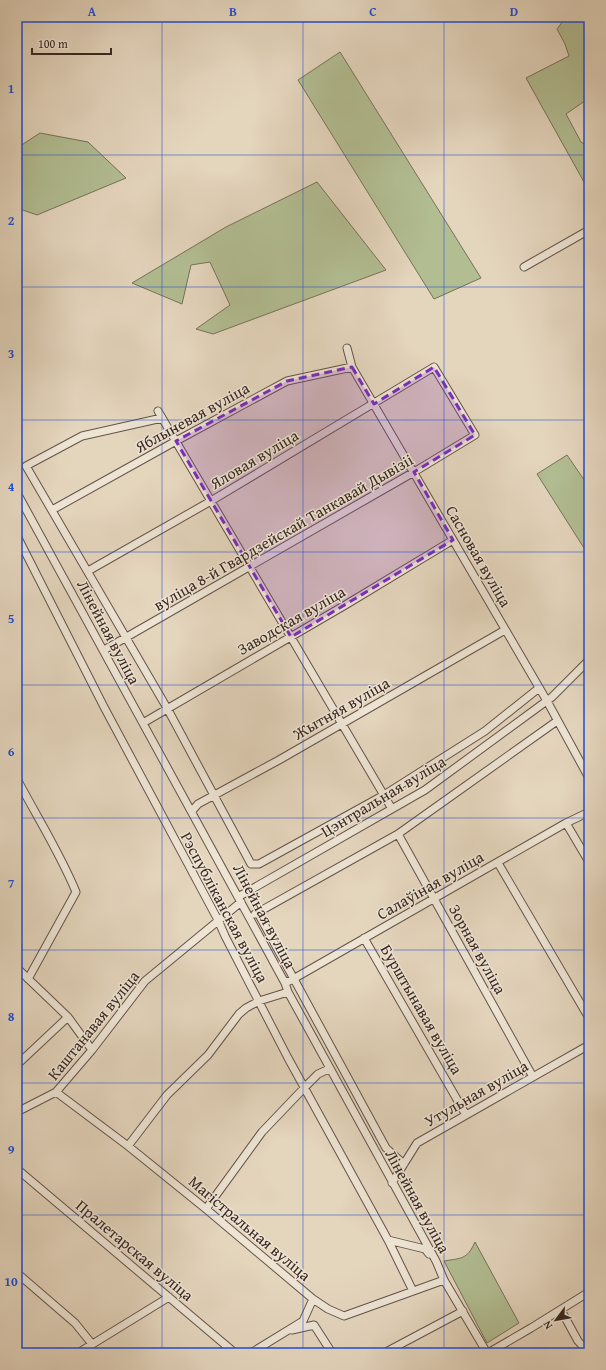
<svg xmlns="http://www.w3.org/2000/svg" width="606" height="1370" font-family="'Gentium Book Plus',serif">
<rect width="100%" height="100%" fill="#e4d5bd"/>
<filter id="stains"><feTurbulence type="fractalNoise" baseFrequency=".005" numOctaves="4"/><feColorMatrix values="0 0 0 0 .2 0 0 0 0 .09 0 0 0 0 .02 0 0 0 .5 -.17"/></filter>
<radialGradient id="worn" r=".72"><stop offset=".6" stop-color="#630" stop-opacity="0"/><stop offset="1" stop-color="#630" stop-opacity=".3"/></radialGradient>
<path fill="#b2bd92" stroke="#76725a" d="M566 17H589V98L566 114 581 142 589 147V191L526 78 569 56 565 44 557 29Z
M340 52 481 278 434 299 298 80Z
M40 133 88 142 126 178 37 215 17 208V148Z
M317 182 386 270 213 334 196 329 230 305 210 262 191 265 182 304 132 283 226 227Z
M567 455 589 487V556L537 474Z
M475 1242 519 1323 487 1343 444 1261C461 1258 467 1260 475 1242Z"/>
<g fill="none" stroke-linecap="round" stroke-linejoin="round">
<defs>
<path id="minor" d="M524 267 589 230
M347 348 352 367 547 701 589 778
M158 411 392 809
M162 418 82 436 26 466 167 708 251 864H259L384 795 485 731 539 688
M17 493 285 983 288 992 436 1261 444 1280 487 1353
M52 510 176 441 287 381 352 367
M17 536 104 707 218 920 225 936 288 1058 388 1240 425 1249 429 1254
M88 571 211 501 434 367 475 435 414 472 104 650
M143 723 347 604 453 540
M17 779C37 817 60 853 76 892L28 979
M192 811 198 804 279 760 505 630
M566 823 589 862
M398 834 533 1077
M498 863 589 1018
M238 897 425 790 552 697 589 660
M258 913 386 1148 404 1164
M255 914 398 834 557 721
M364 938 466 1115
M17 968 68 1017 92 1050
M285 983 295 978 566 823 589 812
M20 1062 68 1017
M56 1092 128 1146 206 1209 313 1299 328 1309 344 1316 444 1280
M17 1112 56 1092 92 1050 145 981 241 902
M128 1146 167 1095 208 1055 239 1014 246 1008 259 1001 288 992
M17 1169 235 1353
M392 1183 417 1143 589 1045
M206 1209 262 1132 305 1087 318 1074 329 1069
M388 1240 413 1291
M17 1273 75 1323 92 1344
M561 1310 578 1341 589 1353
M292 1330 314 1325 332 1353
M78 1353 169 1297
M220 1353 229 1348
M251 1353 303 1321 313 1299
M384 1353 463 1311
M488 1353 531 1328 589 1292"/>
</defs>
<use href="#minor" stroke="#645349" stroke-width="9"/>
<use href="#minor" stroke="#ede4d4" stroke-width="7"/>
</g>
<path fill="#7b2cbf" fill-opacity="0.2" stroke="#7b2cbf" stroke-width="3" stroke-dasharray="8 5" stroke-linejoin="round" d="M352 367 374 404 434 367 475 435 414 472 453 540 291 637 176 441 287 381Z"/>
<path fill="none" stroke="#1d4ed8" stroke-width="1" stroke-opacity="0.55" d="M162 17V1353M303 17V1353M444 17V1353M17 155H589M17 287H589M17 420H589M17 552H589M17 685H589M17 818H589M17 950H589M17 1083H589M17 1215H589"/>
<g text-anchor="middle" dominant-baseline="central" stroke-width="3" stroke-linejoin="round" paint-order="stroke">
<g font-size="16" fill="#3a2822" stroke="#ede4d4">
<text transform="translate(192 417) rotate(-29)">Яблыневая вуліца</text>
<text transform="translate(254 459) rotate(-31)">Яловая вуліца</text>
<text transform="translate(283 532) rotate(-30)">вуліца 8-й Гвардзейскай Танкавай Дывізіі</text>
<text transform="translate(479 556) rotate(60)">Сасновая вуліца</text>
<text transform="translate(291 620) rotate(-30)">Заводская вуліца</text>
<text transform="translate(109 632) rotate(62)">Лінейная вуліца</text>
<text transform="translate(341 708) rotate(-30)">Жытняя вуліца</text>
<text transform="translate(383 796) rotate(-31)">Цэнтральная вуліца</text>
<text transform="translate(430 885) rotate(-30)">Салаўіная вуліца</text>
<text transform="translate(225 907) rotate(62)">Рэспубліканская вуліца</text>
<text transform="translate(265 916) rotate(62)">Лінейная вуліца</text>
<text transform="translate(478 949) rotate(61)">Зорная вуліца</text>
<text transform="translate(422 1009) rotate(60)">Бурштынавая вуліца</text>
<text transform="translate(93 1025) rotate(-51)">Каштанавая вуліца</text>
<text transform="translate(476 1093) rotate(-30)">Утульная вуліца</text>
<text transform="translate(418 1201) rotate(61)">Лінейная вуліца</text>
<text transform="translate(250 1228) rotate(40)">Магістральная вуліца</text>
<text transform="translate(135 1250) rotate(40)">Пралетарская вуліца</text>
</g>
</g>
<rect width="606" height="1370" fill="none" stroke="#e4d5bd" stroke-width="44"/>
<g transform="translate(556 1320) rotate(238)" stroke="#ede4d4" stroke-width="3" paint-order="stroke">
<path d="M0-3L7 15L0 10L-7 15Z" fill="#3a2822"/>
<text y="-6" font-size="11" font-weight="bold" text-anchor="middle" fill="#3a2822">N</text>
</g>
<path d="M32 48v6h79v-6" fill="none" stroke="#3a2822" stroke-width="2"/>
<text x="38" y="48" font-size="12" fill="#3a2822" stroke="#ede4d4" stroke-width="3" paint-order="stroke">100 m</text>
<rect x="22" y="22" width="562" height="1326" fill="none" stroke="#1d4ed8" stroke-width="1.5"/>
<g font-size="13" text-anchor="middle" font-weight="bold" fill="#1d4ed8">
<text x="92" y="16">A</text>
<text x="233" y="16">B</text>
<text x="373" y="16">C</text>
<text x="514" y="16">D</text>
<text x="11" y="93">1</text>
<text x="11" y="225">2</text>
<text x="11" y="358">3</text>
<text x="11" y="491">4</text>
<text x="11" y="623">5</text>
<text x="11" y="756">6</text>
<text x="11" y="888">7</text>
<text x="11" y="1021">8</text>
<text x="11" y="1154">9</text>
<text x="11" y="1286">10</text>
</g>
<rect width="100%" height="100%" filter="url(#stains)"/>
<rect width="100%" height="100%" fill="url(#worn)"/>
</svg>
